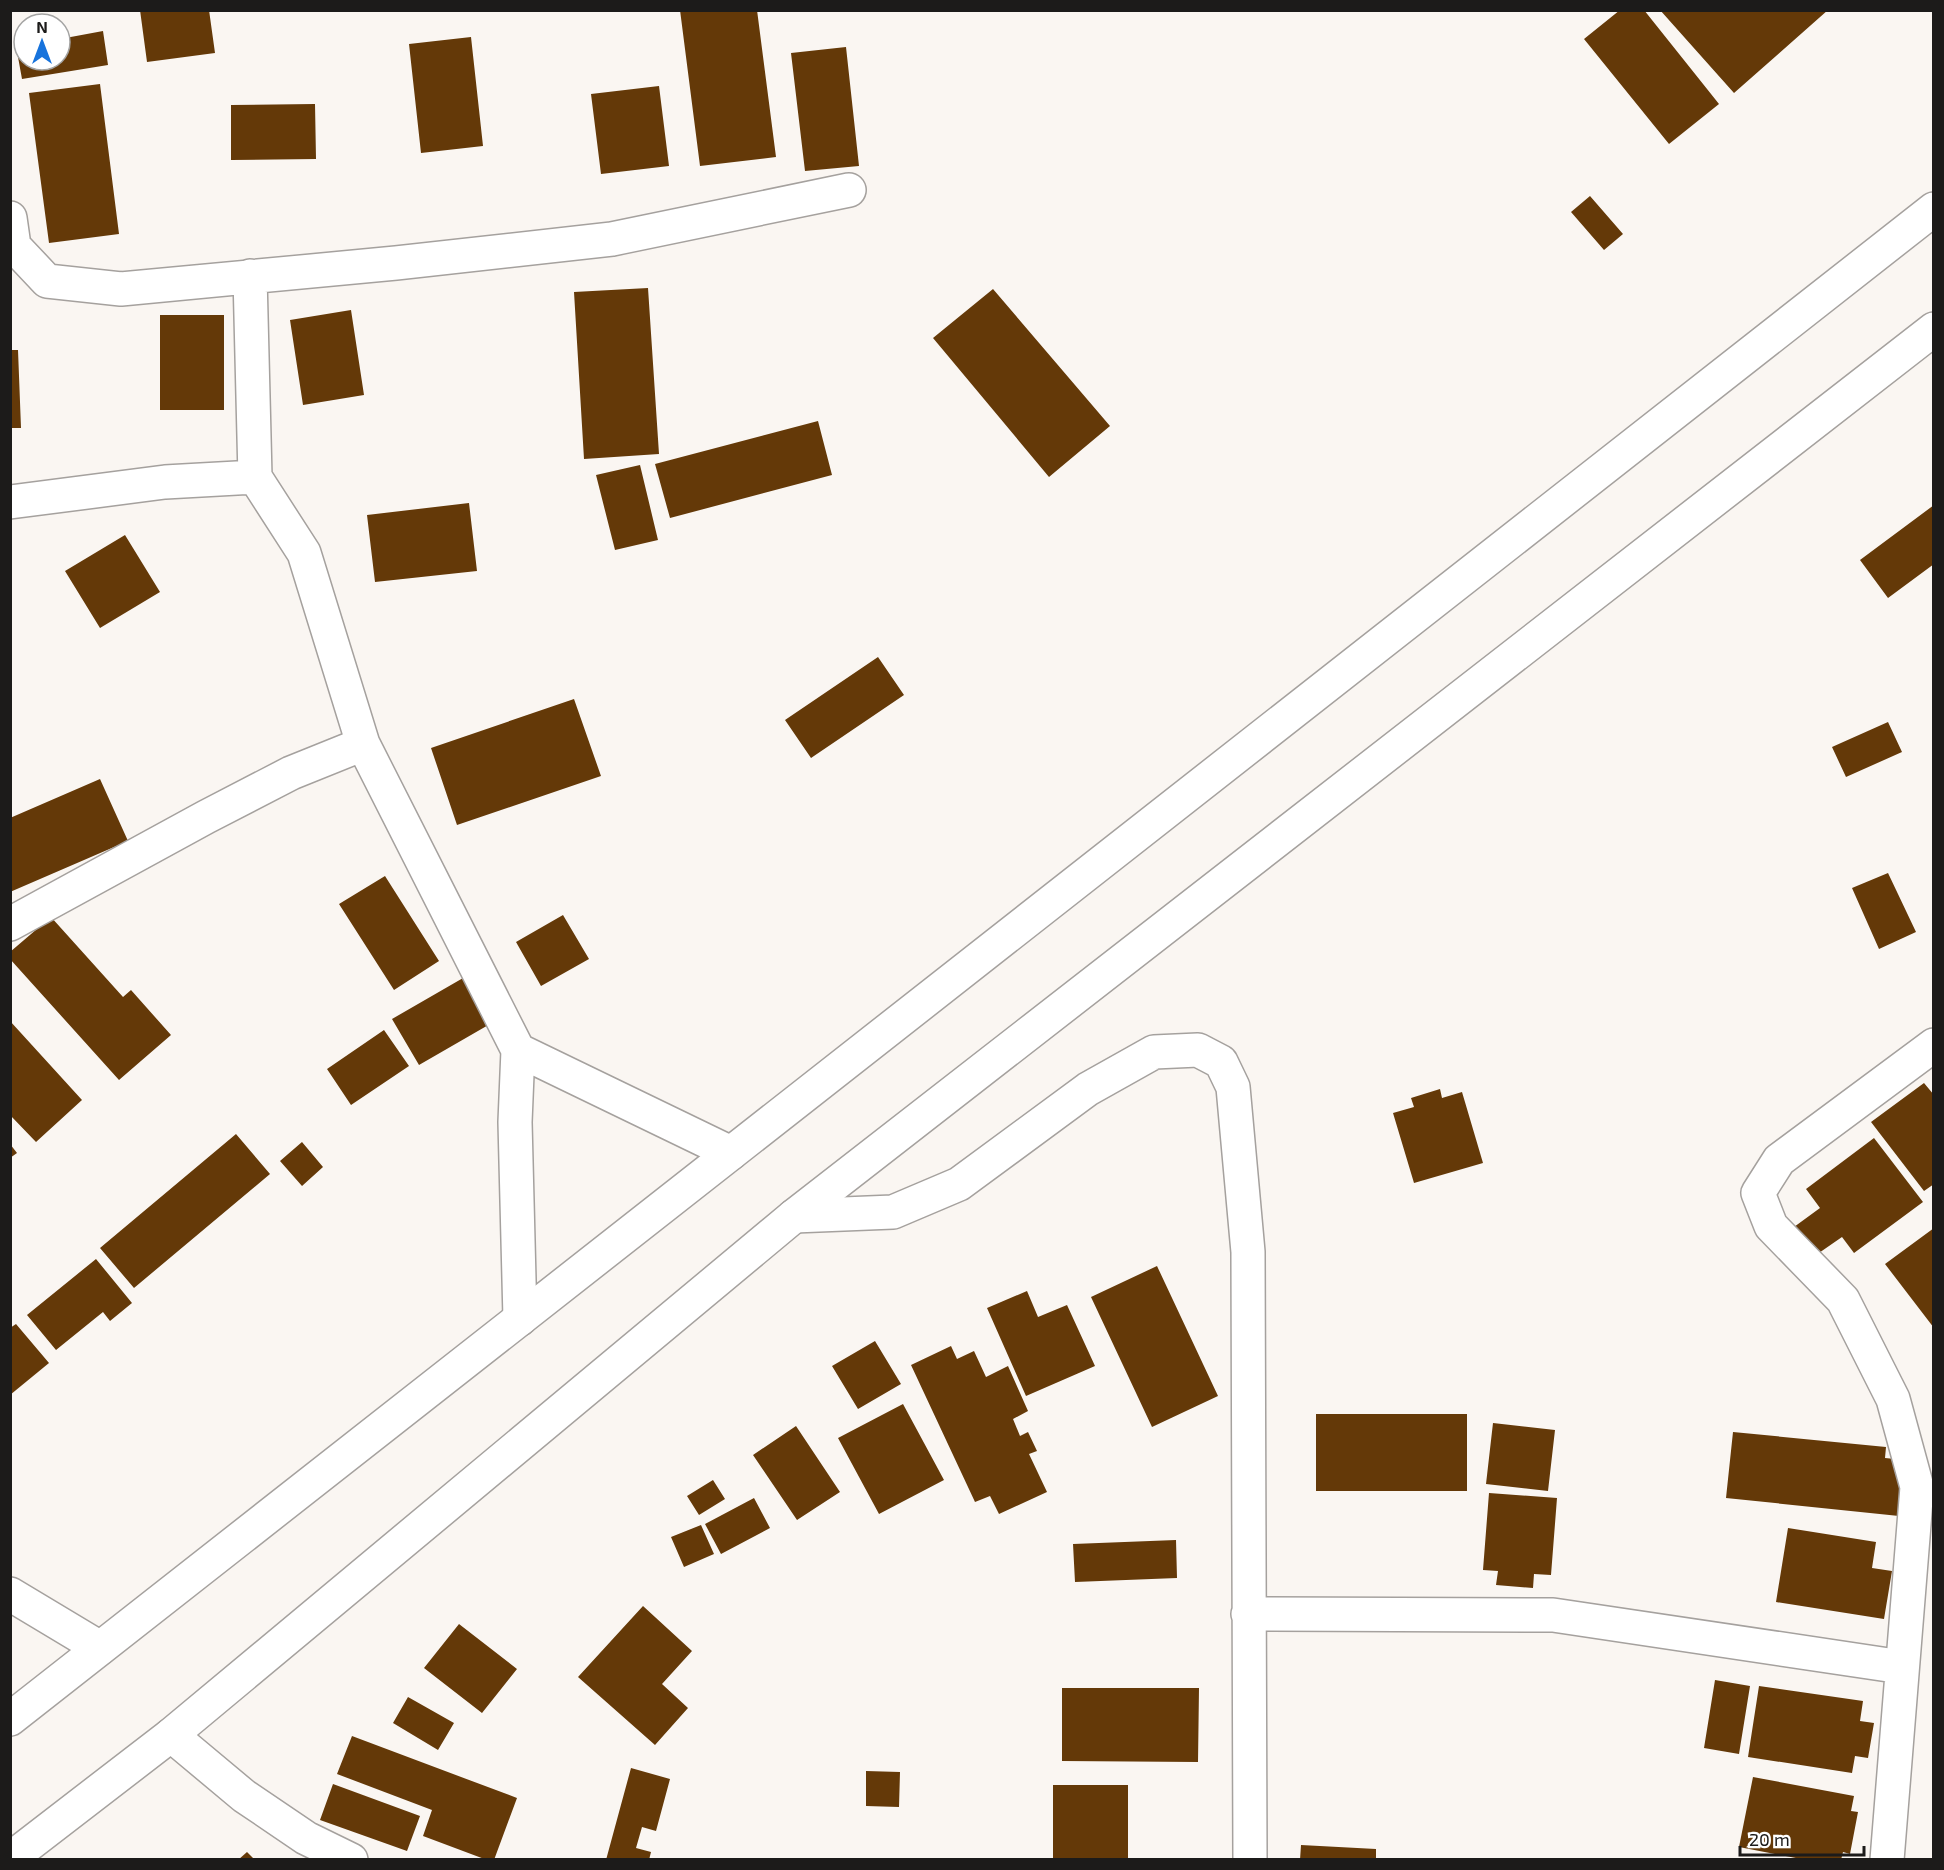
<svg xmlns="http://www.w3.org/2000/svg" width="1944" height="1870" font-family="'Exo 2',sans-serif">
<rect width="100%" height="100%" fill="#faf6f2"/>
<path fill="#643908" d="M140 10H209L215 53 147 62Z
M680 10H757L776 157 700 166Z
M1620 10H1644L1719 104 1669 144 1584 39Z
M1660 10H1828L1734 93Z
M103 31 108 65 22 79 16 46 24 45V60H60V39Z
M471 37 483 146 421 153 409 44Z
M846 47 859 166 805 171 791 53Z
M100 84 119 234 49 243 29 93Z
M659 86 669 166 601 174 591 94Z
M315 104 316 159 231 160V105Z
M1590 196 1623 234 1604 250 1571 212Z
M648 288 659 454 584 459 574 292Z
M993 289 1110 426 1049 477 933 338Z
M351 310 364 395 303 405 290 320Z
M160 315H224V410H160Z
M10 350H18L21 428H10Z
M818 421 832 475 670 518 655 464Z
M640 465 658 540 615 550 596 475Z
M469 503 477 571 375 582 367 515Z
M1934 505V564L1888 598 1860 560Z
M125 535 160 592 100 628 65 571Z
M878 657 904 695 811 758 785 720Z
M574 699 601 776 457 825 431 748Z
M1888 722 1902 752 1846 777 1832 747Z
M100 779 128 841 10 892V818Z
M1888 873 1916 932 1879 949 1852 888Z
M385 876 439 961 394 990 339 904Z
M563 915 589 959 541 986 516 942Z
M51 917 123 997 131 990 171 1035 119 1080 10 959V952Z
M470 974 497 1020 419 1065 392 1019Z
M10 1021 82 1100 36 1142 10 1115Z
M384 1030 409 1066 351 1105 327 1069Z
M1924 1083 1934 1095V1184L1924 1191 1871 1122Z
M1440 1089 1442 1098 1462 1092 1483 1163 1414 1183 1393 1113 1414 1107 1411 1098Z
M236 1134 270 1174 134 1288 100 1248Z
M1874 1138 1923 1202 1854 1253 1842 1237 1816 1255 1794 1227 1820 1208 1806 1189Z
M302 1142 323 1167 302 1186 280 1161Z
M10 1144 17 1153 10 1158Z
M1934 1228V1328L1885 1264Z
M96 1259 132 1303 110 1321 103 1312 56 1350 27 1315Z
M1157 1266 1218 1396 1152 1427 1091 1297Z
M1027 1291 1038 1317 1067 1305 1095 1366 1026 1396 987 1308Z
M16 1324 49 1363 10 1395V1328Z
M875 1341 901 1384 858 1409 832 1366Z
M951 1346 957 1359 974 1351 986 1377 1008 1366 1028 1411 1013 1419 1020 1436 1028 1432 1037 1451 1029 1454 1047 1492 999 1514 990 1496 975 1502 911 1365Z
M903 1404 944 1480 879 1514 838 1438Z
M1316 1414H1467V1491H1316Z
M1493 1423 1555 1430 1548 1491 1486 1484Z
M796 1426 840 1492 797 1520 753 1455Z
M1733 1432 1886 1447 1885 1458 1905 1460 1899 1516 1726 1498Z
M713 1480 725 1499 699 1515 687 1496Z
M1489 1493 1557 1498 1551 1575 1534 1574 1533 1588 1496 1585 1498 1571 1483 1570Z
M754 1498 770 1528 721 1554 705 1524Z
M701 1525 714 1554 684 1567 671 1537Z
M1788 1528 1876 1542 1872 1568 1892 1571 1884 1619 1776 1602Z
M1176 1540 1177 1578 1075 1582 1073 1544Z
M643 1606 692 1651 662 1684 688 1708 655 1745 578 1677Z
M459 1624 517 1669 482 1713 424 1668Z
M1715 1680 1750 1686 1739 1754 1704 1748Z
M1759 1686 1863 1701 1860 1721 1874 1723 1868 1758 1855 1756 1852 1773 1748 1757Z
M1062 1688H1199L1198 1762 1062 1761Z
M408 1697 454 1723 438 1750 393 1723Z
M352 1736 517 1798 494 1860H487L423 1836 432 1810 337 1774Z
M631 1768 670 1779 656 1831 642 1827 636 1848 651 1852 649 1860H606Z
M866 1771 900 1772 899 1807 866 1806Z
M1753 1777 1854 1796 1851 1811 1858 1812 1850 1854 1843 1852 1841 1860H1806L1739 1847Z
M333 1784 420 1816 407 1851 320 1820Z
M1053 1785H1128V1860H1053Z
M1301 1845 1376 1849V1860H1300Z
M247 1852 255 1860H238Z"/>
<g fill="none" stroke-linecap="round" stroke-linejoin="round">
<defs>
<path id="minor" d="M10 218 14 246 47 281 121 289 396 263 612 239 849 190
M250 276 255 477
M10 502 165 482 255 477 304 553 363 744 518 1050 515 1122 520 1319
M10 924 206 817 291 773 363 744
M518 1050 731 1153
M794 1216 893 1212 959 1184 1088 1089 1154 1052 1198 1050 1221 1062 1233 1087 1248 1252 1250 1860
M10 1594 100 1648
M1248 1614 1553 1615 1902 1667
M171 1735 244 1796 306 1838 351 1860
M1887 1860 1917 1487 1893 1399 1843 1300 1771 1226 1758 1193 1779 1160 1934 1045"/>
<path id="trunk" d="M10 1719 1934 209
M10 1859 171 1735 794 1216 1934 329"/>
</defs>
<use href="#minor" stroke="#a5a19e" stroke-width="36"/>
<use href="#trunk" stroke="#a5a19e" stroke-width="36"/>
<use href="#minor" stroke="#fff" stroke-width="33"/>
<use href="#trunk" stroke="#fff" stroke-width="33"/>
</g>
<rect width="1944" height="1870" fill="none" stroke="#1c1b1a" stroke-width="24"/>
<g transform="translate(42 42)"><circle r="28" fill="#ffffff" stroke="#a4a4a3" stroke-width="1.5"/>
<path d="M0-4.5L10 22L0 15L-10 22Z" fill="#1773dc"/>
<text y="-9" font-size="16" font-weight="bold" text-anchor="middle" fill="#1c1b1a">N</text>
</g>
<path d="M1740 1846v9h124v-9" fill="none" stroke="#1c1b1a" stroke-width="3"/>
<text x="1749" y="1846" font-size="18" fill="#1c1b1a" stroke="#ffffff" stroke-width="4.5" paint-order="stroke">20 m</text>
</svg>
